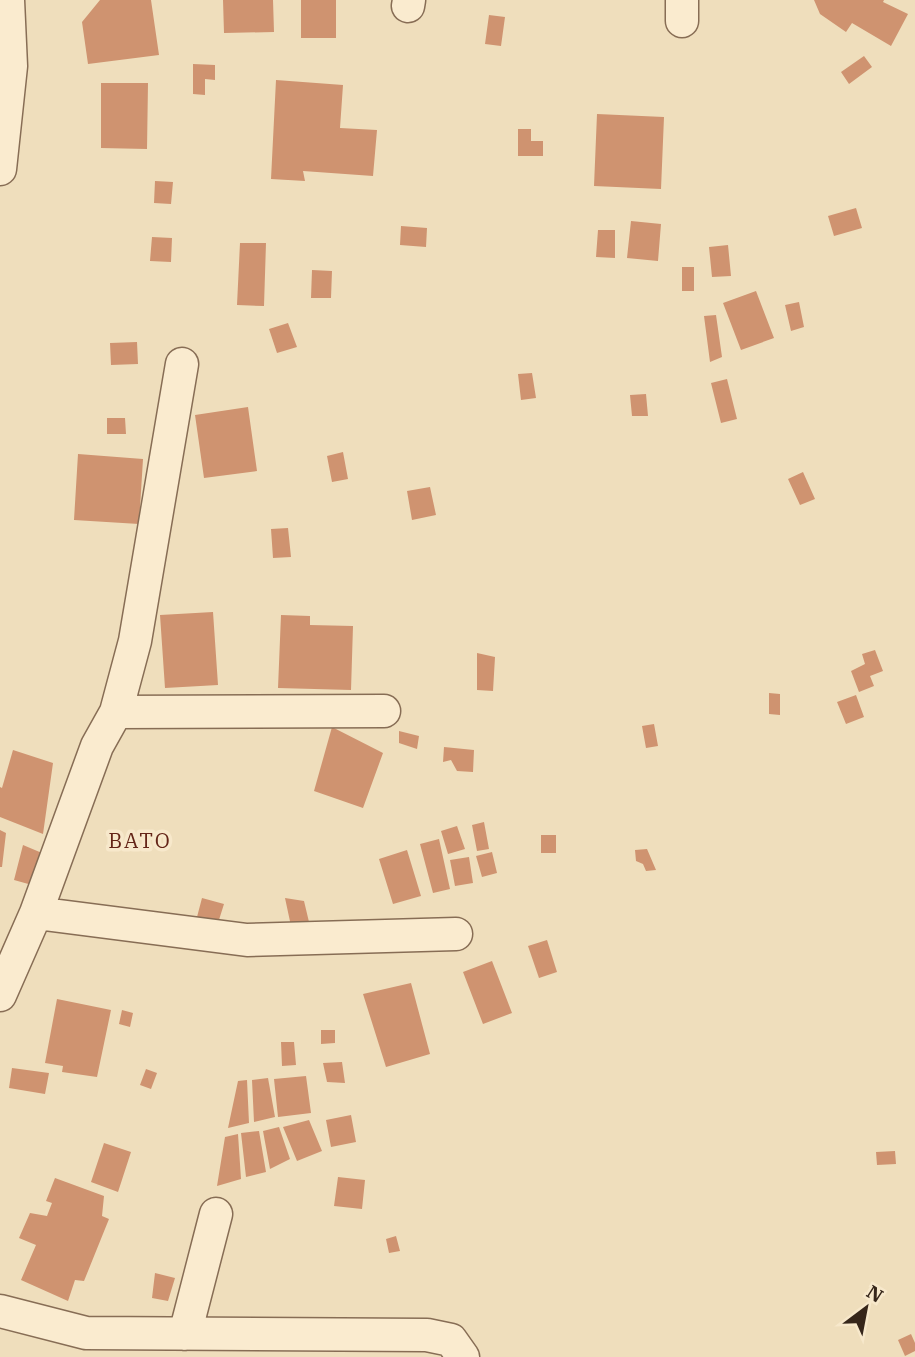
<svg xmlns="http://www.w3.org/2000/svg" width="915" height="1357" font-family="'IBM Plex Serif',serif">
<rect width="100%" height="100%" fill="#efdebc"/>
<path fill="#cf9370" d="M100 0H151L159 55 88 64 82 22Z
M223 0H273L274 32 224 33Z
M301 0H336V38H301Z
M814 0H884L883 2 908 14 891 46 852 23 846 32 820 14Z
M489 15 505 17 501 46 485 44Z
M864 56 872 67 849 84 841 72Z
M193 64 215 65V80L205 79V95L193 94Z
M276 80 343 85 340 128 377 130 373 176 303 171 305 181 271 179Z
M101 83H148L147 149 101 148Z
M597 114 664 117 661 189 594 186Z
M518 129H531V141H543V156H518Z
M155 181 173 182 171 204 154 203Z
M856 208 862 228 834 236 828 216Z
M631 221 661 224 658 261 627 258Z
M401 226 427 228 426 247 400 245Z
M598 230H615V258L596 257Z
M152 237 172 238 171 262 150 261Z
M240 243H266L264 306 237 305Z
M728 245 731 276 712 277 709 247Z
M682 267H694V291H682Z
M312 270 332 271 331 298H311Z
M756 291 774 338 741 350 723 303Z
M799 302 804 327 791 331 785 305Z
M716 315 722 357 710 362 704 316Z
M288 323 297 347 277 353 269 329Z
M137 342 138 364 111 365 110 343Z
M532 373 536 398 521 400 518 374Z
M727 379 737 419 721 423 711 383Z
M646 394 648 416H632L630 395Z
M248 407 257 471 204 478 195 415Z
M107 418H125L126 434H107Z
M343 452 348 479 332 482 327 456Z
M78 454 143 459 139 524 74 520Z
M803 472 815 499 800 505 788 479Z
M430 487 436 515 412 520 407 491Z
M288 528 291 557 273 558 271 529Z
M213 612 218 685 165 688 160 615Z
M281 615 310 616V625L353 626 351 690 278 688Z
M875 650 883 671 870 676 874 686 859 692 851 671 865 664 862 654Z
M477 653 495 657 493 691 477 690Z
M769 693 780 694V715L769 714Z
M856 695 864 717 846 724 837 702Z
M654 724 658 746 646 748 642 726Z
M332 727 383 753 363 808 314 791Z
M399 731 419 736 417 749 399 743Z
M444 747 474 750 473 772 457 771 451 760 443 762Z
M13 750 53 763 43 834 0 817V787L2 788Z
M484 822 489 849 477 851 472 825Z
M457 826 465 849 448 854 441 831Z
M0 830 6 833 2 867H0Z
M541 835H556V853H541Z
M439 839 450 889 433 893 420 844Z
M23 845 42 853 32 885 14 880Z
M647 849 656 870 646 871 643 864 636 861 635 850Z
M407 850 421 896 393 904 379 859Z
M492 852 497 873 482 877 476 856Z
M469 857 473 883 455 886 450 860Z
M202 898 224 904 218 923 197 917Z
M285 898 304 901 309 922 291 926Z
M547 940 557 972 539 978 528 946Z
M492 961 512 1013 483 1024 463 972Z
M411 983 430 1054 386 1067 363 994Z
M57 999 111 1010 97 1077 62 1072 63 1066 45 1063Z
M122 1010 133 1013 130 1027 119 1024Z
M321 1030H335V1043L321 1044Z
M281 1042H294L296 1065 282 1066Z
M342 1062 345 1083 327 1082 323 1063Z
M12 1068 49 1073 45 1094 9 1088Z
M146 1069 157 1073 151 1089 140 1085Z
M306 1076 311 1113 278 1117 274 1079Z
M268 1078 275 1117 254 1122 252 1080Z
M247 1080 249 1123 228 1128 238 1081Z
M351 1115 356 1142 331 1147 326 1120Z
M309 1120 322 1151 297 1161 283 1127Z
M279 1127 290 1159 270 1169 263 1131Z
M259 1131 266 1172 246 1177 241 1133Z
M238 1134 241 1179 217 1186 225 1137Z
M104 1143 131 1152 118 1192 91 1182Z
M895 1151 896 1164 877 1165 876 1152Z
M338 1177 365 1180 362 1209 334 1206Z
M55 1178 104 1196 102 1216 109 1219 84 1281 75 1280 68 1301 21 1280 36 1245 19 1238 30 1213 47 1216 52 1203 46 1201Z
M396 1236 400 1251 389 1253 386 1239Z
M155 1273 175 1278 168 1301 152 1298Z
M911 1334 915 1343V1351L905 1356 898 1340Z"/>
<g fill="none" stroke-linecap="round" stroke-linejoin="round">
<defs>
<path id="street" d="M682 0V21
M408 6 409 0
M0 169 11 66 8 0
M116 712 384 711
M36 913 247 940 456 934
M0 995 36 913 97 746 116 712 135 641 182 364
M0 1311 86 1333 427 1335 451 1340 463 1357
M185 1334 216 1214"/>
</defs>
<use href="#street" stroke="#876d55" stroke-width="35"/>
<use href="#street" stroke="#faebcf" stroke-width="32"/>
</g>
<g text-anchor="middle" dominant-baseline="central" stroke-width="7" stroke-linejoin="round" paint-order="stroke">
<g font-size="21" letter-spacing="2" fill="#642518" stroke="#f7e8cb">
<text x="140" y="840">BATO</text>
</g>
</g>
<g transform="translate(866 1308) rotate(32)" stroke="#f7e8cb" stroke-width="5" paint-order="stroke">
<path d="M0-5L12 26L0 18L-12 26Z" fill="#36261a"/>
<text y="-10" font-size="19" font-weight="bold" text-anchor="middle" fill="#36261a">N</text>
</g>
</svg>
